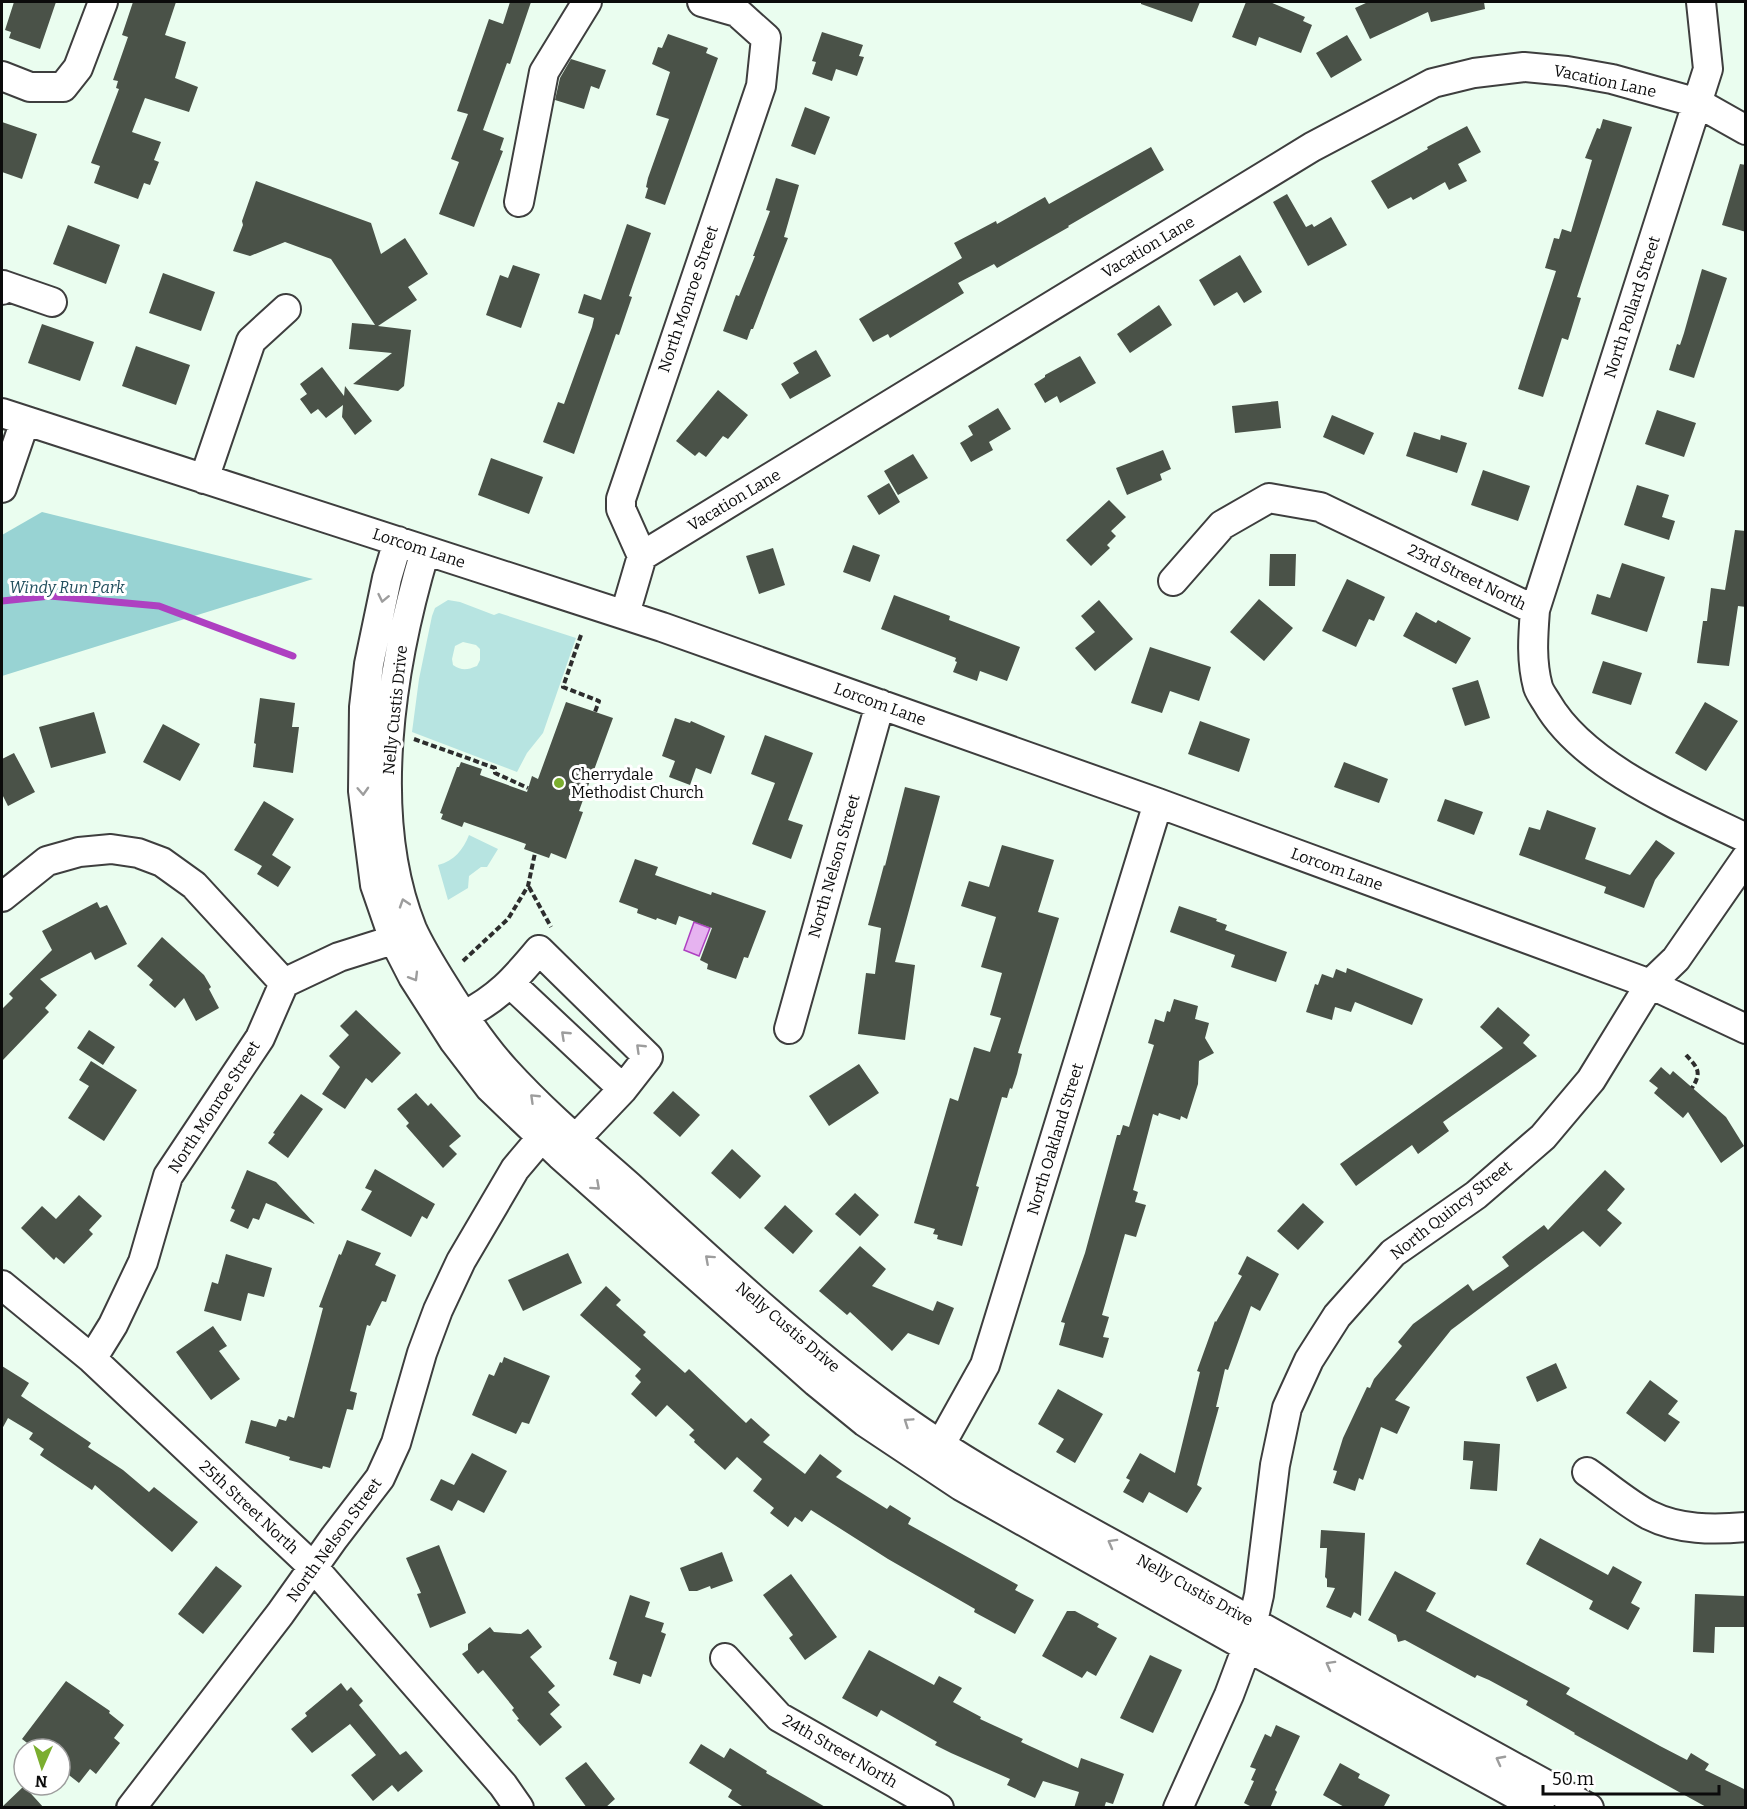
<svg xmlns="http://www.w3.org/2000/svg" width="1747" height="1809" font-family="Bitter,serif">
<rect width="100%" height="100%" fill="#eafdef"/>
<path fill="#b7e4e1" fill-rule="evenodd" d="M448 600 460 602 494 615 499 613 576 638 543 733 527 753 517 772 412 732 419 679 432 616 435 608ZM463 642 476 645 480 649V660L477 666C467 670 462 671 453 665L452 659 455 646Z
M469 835 498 849 487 867H481L469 876 468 888 448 900 438 865C454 861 463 850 469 835Z"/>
<path fill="#98d3d3" d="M42 512 313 579 2 676V535Z"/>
<path fill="#e6b3f0" stroke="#ae40c1" stroke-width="1.5" d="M694 922 710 928 699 956 684 950Z"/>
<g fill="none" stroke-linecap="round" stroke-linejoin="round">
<path stroke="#ae40c1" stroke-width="7" d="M2 601 50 596 159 606 293 656"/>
</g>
<path fill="#4a5248" d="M14 2H56L40 49 9 38 11 32 5 30Z
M133 2H176L165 35 186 42 175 78 198 87 189 112 145 98 132 132 161 142 154 160 159 162 150 185 144 183 138 199 94 183 100 166 91 163 119 89 116 88 118 81 113 80 128 37 122 35Z
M510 2H531L510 64 507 63 483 130 504 138 500 150 503 151 474 227 439 214 459 162 451 159 468 114 457 111 489 19 503 24Z
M1141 2H1200L1192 22 1141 4Z
M1246 2H1270L1305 17 1303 21 1312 25 1301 53 1259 37 1256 46 1232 37Z
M1368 2H1484L1485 9 1431 22 1428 12 1370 39 1355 8Z
M822 32 863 45 859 56 864 57 857 76 836 69 832 81 812 74 816 62 812 61Z
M668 34 708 48 706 53 718 58 665 205 645 198 648 188 646 187 648 178 669 119 656 115 670 72 652 64 658 47 662 48Z
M1347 35 1362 60 1331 78 1316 53Z
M571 59 606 70 599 89 591 86 584 109 555 100 560 78Z
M805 107 830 117 815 155 791 146Z
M1603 119 1632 127 1577 297 1581 298 1568 340 1562 338 1543 397 1518 389 1556 271 1545 268 1554 238 1559 239 1562 229 1571 232 1592 160 1585 158 1597 128 1600 129Z
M2 122 37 134 22 179 2 172Z
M1467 126 1481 152 1458 164 1467 181 1449 190 1445 182 1413 200 1411 197 1388 209 1371 181 1428 149 1427 147Z
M1151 147 1164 170 1068 226 1069 227 997 268 994 264 958 283 964 293 890 338 888 334 873 342 859 319 962 258 954 243 996 221 997 224 1045 197 1049 204Z
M1740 164 1746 165V232L1722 225Z
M776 178 799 185 784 237 788 238 753 329H751L747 340 723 331 736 295 739 296 755 256H753L770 211 766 210Z
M256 181 371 223 381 254 405 238 428 274 408 287 417 300 378 326 411 330 404 386 398 391 353 384 392 353 349 349 352 323 375 325 331 259 285 242 250 256 233 251 243 225 242 221Z
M1287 194 1306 227 1312 224 1314 227 1331 217 1347 245 1308 266 1273 202Z
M627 224 651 233 629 296 632 297 619 335 616 334 574 454 543 442 558 402 564 404 592 327 594 318 578 313 584 294 601 300Z
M68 225 120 245 106 284 53 264Z
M1240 255 1262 292 1244 303 1237 292 1214 306 1199 280Z
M513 265 540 274 521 328 486 315 500 275 508 278Z
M1702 269 1727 278 1694 378 1669 370 1677 344 1680 345 1684 333Z
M163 273 215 292 201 331 149 313Z
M1159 305 1172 325 1130 353 1117 334Z
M42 324 94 342 80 381 28 363Z
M136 346 190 365 176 405 122 386Z
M816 350 831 376 790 399 781 384 799 373 793 363Z
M1080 356 1096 383 1060 403 1057 396 1045 403 1034 384 1045 377V375Z
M322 367 344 396 345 386 372 421 355 435 342 417 343 405 326 418 318 409 311 414 300 399 307 394 300 384Z
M718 390 748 415 728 439 723 436 706 457 699 452 695 456 676 441Z
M1278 401 1281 428 1235 433 1232 406Z
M998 408 1011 429 989 442 993 450 971 462 960 443 973 435 968 426Z
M1657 410 1696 423 1684 457 1645 444Z
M1332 415 1374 433 1364 455 1323 437Z
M1414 432 1440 440 1441 435 1467 443 1457 473 1406 456Z
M1163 450 1171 469 1160 474 1162 480 1127 495 1116 468Z
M913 454 928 478 898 495 884 471Z
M491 458 543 477 529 514 478 495Z
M1483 470 1530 486 1518 521 1471 505Z
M889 483 900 502 879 515 867 496Z
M1637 485 1669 495 1662 517 1675 521 1669 540 1624 525Z
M1109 500 1126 517 1111 531 1116 536 1107 545 1110 548 1091 566 1066 540Z
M1735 530 1746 531V607L1738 606 1729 666 1697 663 1703 621H1707L1711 588 1725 590Z
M853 545 880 555 870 582 843 572Z
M773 548 785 585 759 594 746 556Z
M1270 554H1296L1295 586H1269Z
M1622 563 1665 577 1647 632 1591 614 1597 594 1610 598Z
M1347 579 1385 597 1374 621 1369 619 1356 647 1322 631Z
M894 595 950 616 949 620 1020 647 1007 681 980 671 977 681 953 672 957 662 955 661 956 658 881 629Z
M1259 599 1293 628 1264 661 1230 632Z
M1099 600 1133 639 1095 671 1075 648 1095 632 1081 616Z
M1416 612 1436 623 1438 620 1471 638 1456 664 1403 636Z
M1150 647 1211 667 1199 701 1170 691 1162 713 1131 703Z
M1603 661 1642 673 1631 705 1592 693Z
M1478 680 1490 718 1465 726 1452 688Z
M260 698 295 703 292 727H299L293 773 253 767 256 744 254 743Z
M566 702 613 718 579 811 583 812 566 859 551 853 549 858 535 853 524 849 526 844 464 822 462 827 441 819 443 814 440 813 457 767H459L461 762 482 769 480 775 527 792 532 776 538 779Z
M1705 702 1738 721 1706 771 1675 753Z
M94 712 106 753 51 768 39 727Z
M675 718 690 723 691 721 725 736 711 774 696 768 690 785 669 777 675 761 662 756Z
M1200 721 1250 739 1239 772 1188 754Z
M163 724 200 744 180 781 143 762Z
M765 735 813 753 788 820 803 825 791 859 752 844 775 783 751 774Z
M14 753 35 792 8 806 2 794V759Z
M1344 762 1388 779 1379 803 1334 787Z
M905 787 940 796 895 962 915 965 905 1040 858 1034 866 973 875 974 881 928 868 925 884 865 885 866Z
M1445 799 1483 812 1474 835 1437 821Z
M264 801 294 819 272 855 291 867 278 887 257 874 262 866 234 850Z
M1547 810 1596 828 1585 859 1630 875 1656 840 1675 853 1655 880 1644 908 1604 893 1606 887 1519 855 1529 827 1540 830Z
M1002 845 1054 860 1038 912 1059 918 1018 1053 1022 1054 1017 1074 1012 1089 1010 1088 1007 1098 1002 1097 976 1186 979 1187 962 1246 937 1239 938 1235 933 1234 935 1229 914 1223 950 1098 958 1101 974 1047 990 1052 1001 1018 990 1015 1002 973 981 967 996 917 961 906 969 881 989 887Z
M635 859 658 867 655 875 711 895 712 892 766 911 748 958 744 957 736 979 707 969 708 964 700 960 712 928 679 916 676 925 657 918 656 920 637 913 638 909 619 902Z
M97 902 100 908 107 905 127 944 95 960 91 952 40 979 57 995 45 1008 49 1012 2 1061V1009L13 998 9 994 52 950 42 931Z
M1179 906 1217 919 1216 921 1227 925 1225 930 1287 952 1276 982 1231 967 1235 955 1170 932Z
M162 937 204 975 211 987 209 989 219 1008 196 1021 184 998 175 1008 149 985 153 980 137 966Z
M1347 968 1423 999 1412 1025 1355 1002 1351 1012 1335 1007 1332 1020 1306 1012 1315 984 1318 985 1322 974 1333 978 1336 969 1346 973Z
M1174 999 1198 1006 1195 1019 1209 1023 1205 1038 1214 1053 1199 1061 1198 1084 1187 1119 1181 1116 1180 1120 1159 1113 1158 1116 1153 1114 1133 1190 1138 1192 1135 1202 1146 1205 1136 1237 1125 1234 1102 1315 1109 1317 1103 1337 1109 1338 1103 1358 1059 1345 1065 1323 1061 1322 1085 1253 1117 1135H1120L1123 1125 1129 1127 1154 1045 1148 1043 1155 1019 1164 1022 1167 1011 1170 1012Z
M1498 1007 1530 1035 1523 1043 1537 1056 1443 1122 1449 1131 1418 1154 1412 1145 1356 1186 1340 1164 1503 1048 1480 1027Z
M356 1010 401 1053 372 1083 366 1078 345 1109 322 1094 340 1067 329 1056 349 1035 340 1026Z
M89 1030 115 1047 103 1065 77 1048Z
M91 1061 137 1090 104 1141 68 1118 89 1086 79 1080Z
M859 1064 879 1093 829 1126 809 1096Z
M1661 1067 1670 1075 1673 1071 1726 1117 1744 1146 1721 1163 1688 1112 1683 1118 1654 1093 1658 1088 1649 1081Z
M673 1091 700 1115 680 1137 653 1113Z
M416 1093 428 1106 431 1103 461 1136 449 1146 457 1154 443 1168 406 1126 409 1123 397 1109Z
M301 1094 323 1109 288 1158 268 1143 275 1134 273 1133Z
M732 1149 761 1176 740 1199 711 1173Z
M375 1169 435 1204 427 1219 422 1216 411 1237 361 1210 372 1191 365 1188Z
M247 1170 276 1182 315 1224 266 1203 259 1220 253 1218 248 1229 230 1221 235 1210 231 1208Z
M1605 1170 1625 1189 1607 1210 1622 1223 1600 1247 1583 1231 1451 1330 1395 1400 1410 1407 1397 1434 1381 1427 1363 1480 1359 1478 1355 1491 1333 1483 1337 1471 1333 1470 1343 1438 1367 1387 1370 1388 1374 1379 1402 1346 1398 1342 1413 1324 1468 1284 1473 1291 1509 1266 1502 1257 1544 1225 1548 1230Z
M855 1193 879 1215 860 1236 835 1214Z
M79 1195 102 1216 89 1230 93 1234 64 1264 56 1257 54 1260 21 1228 42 1206 56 1219Z
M1303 1203 1324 1222 1298 1250 1277 1231Z
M785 1205 813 1231 793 1254 764 1228Z
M347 1240 381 1253 375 1265 396 1275 386 1302 382 1301 370 1326 367 1325 350 1391 357 1393 353 1410 347 1409 330 1468 323 1466 322 1469 289 1460 290 1457 245 1443 251 1420 276 1427 279 1419 286 1421 288 1416 294 1418 323 1308 319 1307 339 1254 341 1255Z
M860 1246 886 1269 872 1286 933 1311 937 1301 954 1308 939 1345 908 1333 892 1351 850 1312 847 1315 819 1291Z
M568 1253 582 1283 523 1311 508 1280Z
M226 1254 272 1268 264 1297 248 1293 241 1321 204 1311 212 1282 218 1284Z
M1247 1256 1279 1274 1260 1311 1251 1306 1228 1370 1225 1369 1216 1407H1219L1197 1485 1202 1488 1187 1513 1149 1492 1143 1503 1123 1492 1130 1480 1126 1478 1140 1453 1175 1473 1200 1372 1197 1371 1215 1321 1216 1322 1242 1276 1238 1274Z
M606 1286 621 1300 616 1305 646 1332 643 1335 685 1373 689 1369 746 1423 751 1418 770 1435 763 1442 805 1474 820 1454 842 1471 836 1477 887 1509 890 1505 911 1518 908 1524 1018 1585 1015 1590 1034 1600 1015 1634 974 1612 975 1609 888 1559 811 1510 802 1522 795 1517 788 1527 770 1513 774 1508 753 1491 762 1479 737 1457 725 1470 694 1442 695 1440 689 1435 694 1430 667 1405 656 1417 631 1394 641 1382 635 1376 641 1369 580 1315Z
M213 1326 227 1346 219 1351 240 1379 211 1400 176 1352Z
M504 1357 550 1376 529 1424 522 1422 516 1434 472 1415 489 1374 494 1376 500 1362 502 1363Z
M1556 1363 1567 1388 1537 1402 1526 1377Z
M2 1366 29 1383 21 1396 91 1443 88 1447 123 1470 149 1492 154 1487 198 1522 172 1552 95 1485 92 1490 40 1455 44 1449 29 1439 33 1433 8 1418 2 1429Z
M1650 1380 1678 1401 1668 1414 1680 1422 1665 1442 1626 1413Z
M1058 1389 1103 1414 1075 1463 1056 1452 1064 1439 1038 1424Z
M1464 1441 1500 1444 1497 1491 1470 1489 1473 1461 1463 1460Z
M472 1453 507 1471 484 1513 458 1500 452 1511 430 1500 441 1479 454 1485Z
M1321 1530 1365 1533 1361 1616 1354 1612 1351 1618 1326 1607 1335 1588 1327 1587V1579L1325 1577 1327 1548H1320Z
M1540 1538 1608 1575 1613 1566 1642 1582 1631 1603 1640 1608 1628 1630 1589 1609 1593 1601 1526 1564Z
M439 1545 466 1613 430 1628 417 1594 421 1593 406 1558Z
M722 1552 733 1581 711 1589 710 1586 697 1591H689L680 1568Z
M216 1566 242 1586 203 1634 178 1614Z
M1395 1571 1436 1593 1426 1611 1570 1688 1566 1694 1660 1746 1687 1760 1691 1753 1709 1764 1705 1770 1746 1790V1808H1708L1574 1734 1575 1733 1526 1705 1528 1701 1489 1680 1477 1675 1475 1678 1405 1640 1398 1642 1396 1635 1368 1620Z
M791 1574 837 1637 805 1660 789 1638 793 1635 763 1595Z
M1695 1594 1745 1596 1744 1627H1715L1714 1653 1693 1652Z
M630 1595 650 1602 645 1617 664 1623 661 1632 666 1634 651 1677 643 1674 640 1684 613 1675 617 1662 609 1659Z
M1067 1611H1075L1099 1624 1097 1627 1117 1638 1096 1676 1087 1671 1082 1678 1042 1656Z
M490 1627 494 1632 521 1634 528 1629 542 1647 530 1657 555 1686 548 1692 560 1705 550 1714 562 1727 540 1746 517 1720 519 1719 512 1710 514 1708 483 1670 478 1674 462 1654 468 1650V1644Z
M869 1650 934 1685 939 1676 962 1688 953 1702 981 1717 980 1719 1023 1739 1021 1742 1078 1768 1081 1758 1124 1774 1113 1804 1106 1802 1104 1808H1074L1079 1792 1043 1781 1035 1798 1007 1785 1010 1779 951 1753 935 1745 937 1742 881 1710 877 1717 842 1698Z
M1150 1655 1182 1670 1153 1733 1120 1718Z
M66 1681 110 1711 109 1713 124 1725 114 1738 120 1743 96 1774 90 1769 79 1783 60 1768V1749H35L22 1739Z
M341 1683 347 1691 351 1687 363 1701 359 1705 400 1755 406 1751 423 1771 398 1792 392 1785 373 1801 351 1775 376 1755 350 1724 312 1753 291 1729 307 1716 305 1713Z
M1276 1725 1300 1736 1275 1790 1277 1792 1270 1808H1254L1244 1803 1254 1781 1251 1780 1256 1769 1250 1767 1265 1734 1271 1737Z
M701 1744 724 1758 730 1748 767 1771 766 1773 827 1808H745L728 1797 732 1790 689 1763Z
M586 1762 615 1799 605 1808H587L565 1778Z
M1340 1763 1360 1774 1358 1778 1390 1795 1383 1808H1346L1323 1795Z
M24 1786 44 1808H2V1807Z"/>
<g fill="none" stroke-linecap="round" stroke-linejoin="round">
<defs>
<path id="minor" d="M1701 2 1708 69 1535 610C1533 636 1531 661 1538 687 1540 693 1544 698 1547 703 1584 767 1682 807 1746 838
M2 76 30 87H63L78 68 103 2
M519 202 544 72 587 2
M2 290 3 285 52 302
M2 413 662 627 1158 803 1650 984 1746 1029
M204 479 251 341 286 309
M2 488 25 421
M398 541 387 578 369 664 364 707 363 791 375 885 394 940 413 977 454 1041 490 1088 560 1155 816 1382 865 1422 961 1486 1247 1647 1540 1808
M425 551C391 665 366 815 412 929 421 949 433 968 445 987 463 1016 482 1045 505 1070 543 1112 587 1149 629 1186 712 1262 795 1340 886 1407 971 1470 1068 1519 1161 1571 1303 1650 1445 1730 1589 1808
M642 556 621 509V499L761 86 766 38 737 12 702 2
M1173 581 1222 525 1269 498 1320 507 1535 610
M625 614 642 556 1312 147 1433 83 1474 73 1524 67 1567 71 1612 79 1698 103 1746 130
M2 897 47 861 79 852 111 849 138 853 162 862 194 885 284 983
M511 984 623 1089
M463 1016C498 998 514 980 539 950L648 1057 623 1089 564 1151
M789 1029 880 704
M2 1285 92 1359 313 1567 503 1785 519 1808
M92 1359 113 1325 143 1262 168 1176 260 1038 284 983 339 957 412 934
M932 1460 985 1365 1158 803
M1587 1472C1606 1485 1628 1504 1649 1515 1679 1530 1713 1530 1746 1527
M725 1658 779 1717 939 1808
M131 1808 280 1614 334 1538 380 1478 396 1443 422 1353 438 1310 461 1261 515 1169 553 1124
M1178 1808 1229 1695 1247 1647 1259 1595 1275 1465 1287 1408 1309 1360 1337 1316 1393 1253 1476 1195 1543 1137 1591 1080 1650 984 1676 959 1746 858"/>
</defs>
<use href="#minor" stroke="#3e3e3e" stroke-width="32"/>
<path stroke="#2d2d2d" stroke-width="4" stroke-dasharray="6 3" stroke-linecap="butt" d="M581 635 563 687 599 701 595 712
M414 739 495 768V773L528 788
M529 887 551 927
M463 961 508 919 528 886 535 853
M1686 1055C1698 1068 1702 1072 1692 1088"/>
<use href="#minor" stroke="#fff" stroke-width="28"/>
</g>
<defs><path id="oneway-chevron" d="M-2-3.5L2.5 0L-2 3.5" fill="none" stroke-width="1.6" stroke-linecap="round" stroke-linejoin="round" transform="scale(1.5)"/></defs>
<g stroke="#9d9d9d">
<use href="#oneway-chevron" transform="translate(383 598) rotate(102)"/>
<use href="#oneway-chevron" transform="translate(363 791) rotate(87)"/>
<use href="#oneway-chevron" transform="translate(404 903) rotate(-108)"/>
<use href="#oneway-chevron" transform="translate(414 977) rotate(59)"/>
<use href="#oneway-chevron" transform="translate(565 1035) rotate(-137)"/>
<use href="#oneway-chevron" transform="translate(640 1048) rotate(-136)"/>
<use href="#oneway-chevron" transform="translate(534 1098) rotate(-136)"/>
<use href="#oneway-chevron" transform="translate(596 1186) rotate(42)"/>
<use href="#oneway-chevron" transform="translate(709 1259) rotate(-138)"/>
<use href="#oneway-chevron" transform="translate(908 1422) rotate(-146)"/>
<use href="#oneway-chevron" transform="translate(1112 1543) rotate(-151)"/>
<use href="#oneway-chevron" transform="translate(1330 1665) rotate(-151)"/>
<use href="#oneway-chevron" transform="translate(1500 1760) rotate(-152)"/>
</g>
<circle fill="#7bae2f" stroke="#fff" stroke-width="2" cx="559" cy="783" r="6"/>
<g text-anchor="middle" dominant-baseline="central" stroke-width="6" stroke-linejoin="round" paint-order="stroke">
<g font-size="16" fill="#0b0b0b" stroke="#fff">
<text transform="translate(1605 81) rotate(12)">Vacation Lane</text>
<text transform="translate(1148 247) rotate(-31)">Vacation Lane</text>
<text transform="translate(688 299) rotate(-71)">North Monroe Street</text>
<text transform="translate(1632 307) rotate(-72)">North Pollard Street</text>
<text transform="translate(734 500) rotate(-31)">Vacation Lane</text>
<text transform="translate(419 548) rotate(18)">Lorcom Lane</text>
<text transform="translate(1467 577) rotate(26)">23rd Street North</text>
<text transform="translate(880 704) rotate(20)">Lorcom Lane</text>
<text transform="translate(395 710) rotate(-84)">Nelly Custis Drive</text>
<text transform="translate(834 866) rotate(-74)">North Nelson Street</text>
<text transform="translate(1337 869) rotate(20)">Lorcom Lane</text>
<text transform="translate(214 1107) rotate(-57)">North Monroe Street</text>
<text transform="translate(1055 1139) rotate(-73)">North Oakland Street</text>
<text transform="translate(1451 1210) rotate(-38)">North Quincy Street</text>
<text transform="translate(788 1327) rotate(40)">Nelly Custis Drive</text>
<text transform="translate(249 1507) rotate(43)">25th Street North</text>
<text transform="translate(334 1540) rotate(-54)">North Nelson Street</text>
<text transform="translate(1195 1590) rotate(29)">Nelly Custis Drive</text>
<text transform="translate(840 1751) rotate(30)">24th Street North</text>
</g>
<g font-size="16" font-style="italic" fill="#214e5c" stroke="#fff">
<text x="67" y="587">Windy Run Park</text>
</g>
<g font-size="16" fill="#0b0b0b" stroke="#fff" text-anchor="start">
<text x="571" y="774">Cherrydale<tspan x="571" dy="18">Methodist Church</tspan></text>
</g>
</g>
<rect width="1747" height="1809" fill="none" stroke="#0b0b0b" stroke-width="6"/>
<g transform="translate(42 1767) rotate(183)"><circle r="28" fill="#ffffff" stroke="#9d9d9d" stroke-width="1.5"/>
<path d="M0-4.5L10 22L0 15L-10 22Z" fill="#7bae2f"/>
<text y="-9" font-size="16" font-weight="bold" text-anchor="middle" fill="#0b0b0b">N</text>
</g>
<path d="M1543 1785v9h176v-9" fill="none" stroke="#0b0b0b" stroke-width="3"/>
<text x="1552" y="1785" font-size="18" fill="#0b0b0b" stroke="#ffffff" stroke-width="4.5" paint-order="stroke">50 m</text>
</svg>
